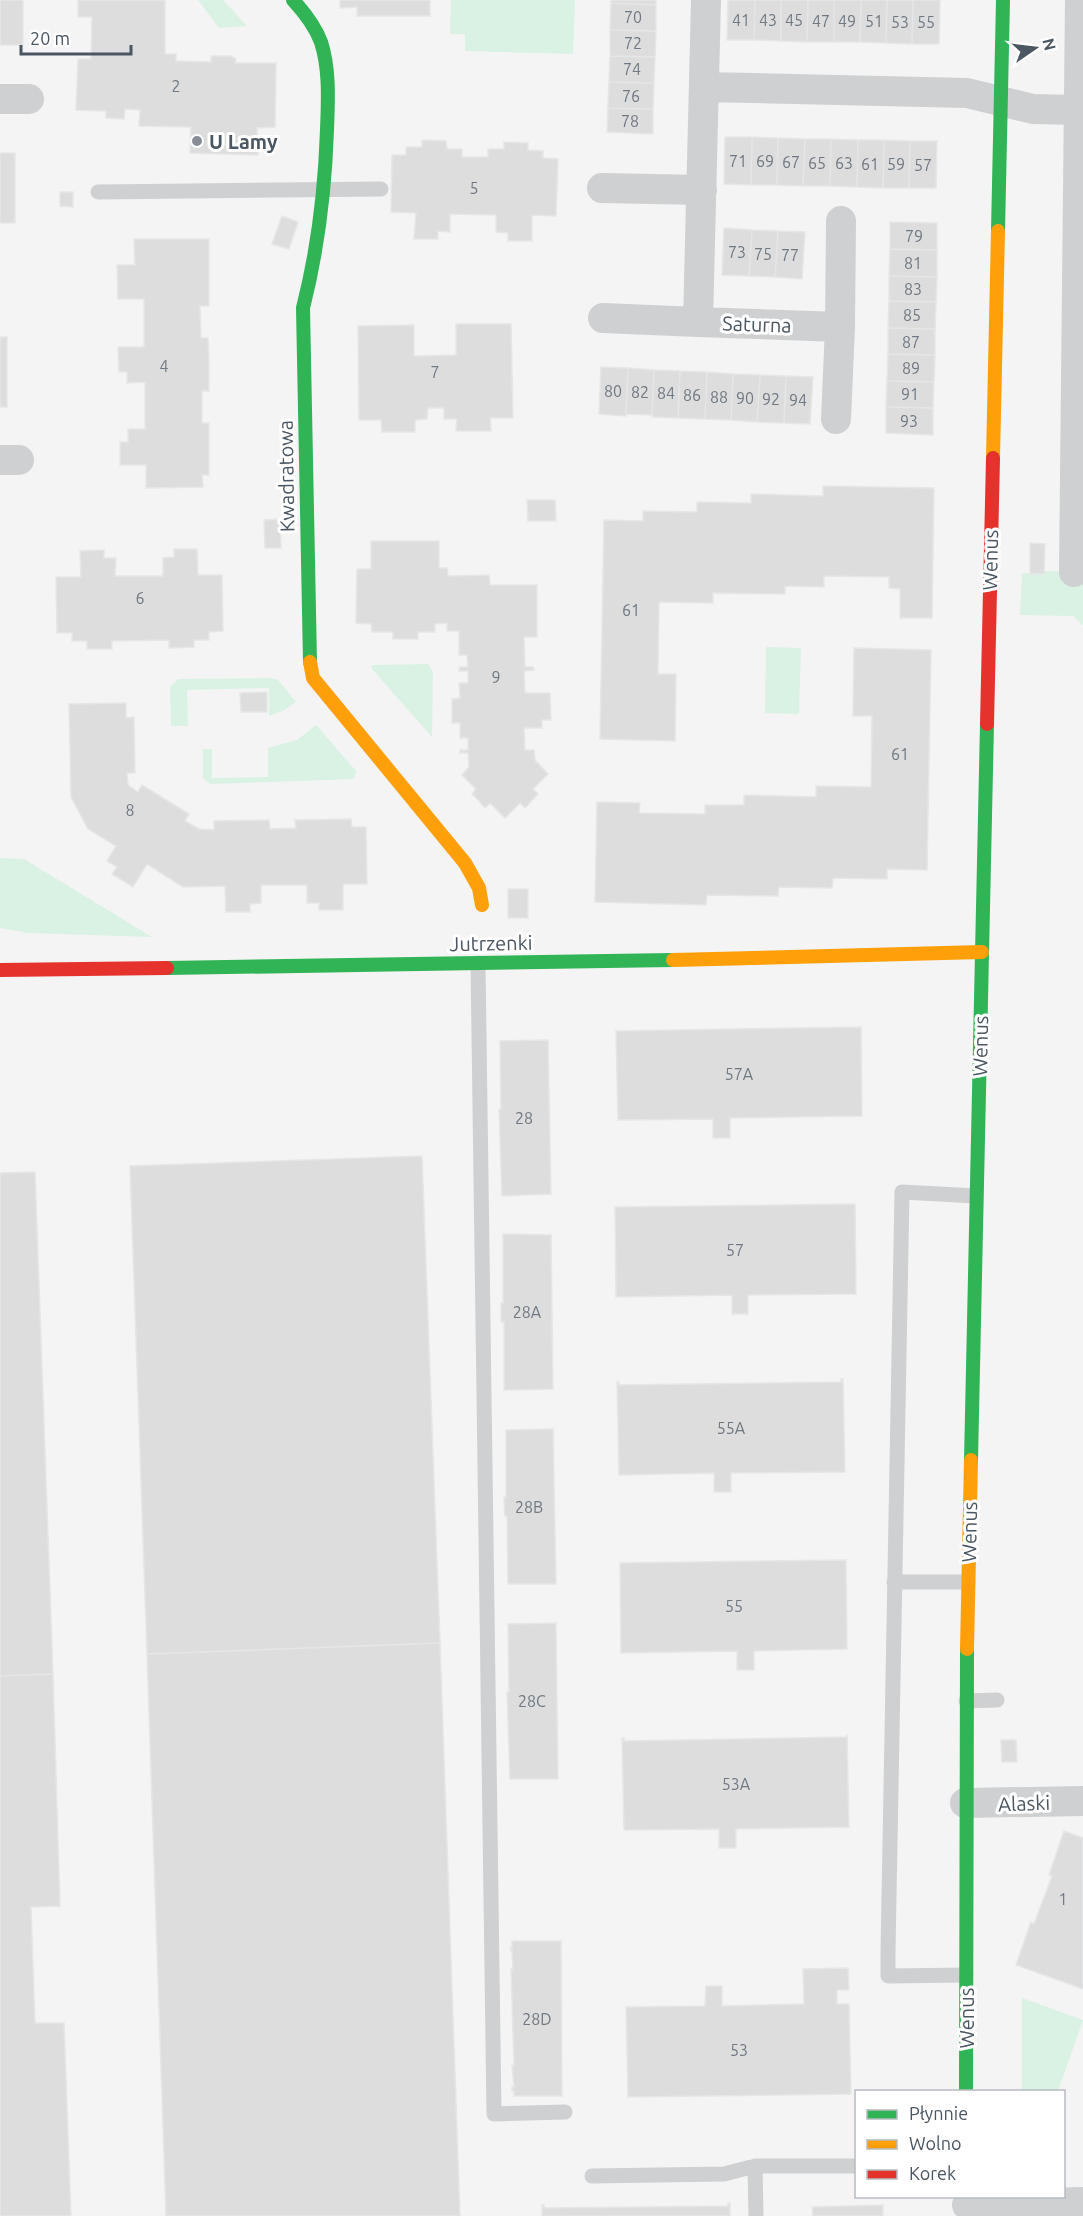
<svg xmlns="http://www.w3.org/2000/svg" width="1083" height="2216" font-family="Ubuntu,sans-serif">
<rect width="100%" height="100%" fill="#f4f4f4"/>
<path fill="#d9f2e3" d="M198 0H223L247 26 219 28Z
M451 0H575L573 54 465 51V34H450Z
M1044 571 1083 572V625L1073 616 1020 615 1022 573 1044 574Z
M766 647 801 648 799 714 765 713Z
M428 664 433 672 432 737 372 669V665Z
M271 678 278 680 296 702 283 711 269 716V688L187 690 188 726H171L170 687 178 679Z
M316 725 356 771 354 779 210 784 203 778V749H212V778L268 777V748L297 740Z
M0 858 24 859 152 937 28 933 0 928Z
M1022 1998 1083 2020 1058 2091H1022Z"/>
<path fill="#ddddde" stroke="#e5e6e7" stroke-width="1.5" d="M0 0H23V45H0Z
M78 0H165V54H176V61L211 62V56H231L236 59 235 63H276L275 127 257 128 258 155 190 153 191 127 139 126 140 110 125 109 124 119 106 118V111L76 110 78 59H91L92 17H78Z
M340 0H430V16H357V7L340 8Z
M611 0H656V5L611 3Z
M728 0H755L754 40H727Z
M755 0H781V41L754 40Z
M781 0H808L807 42 781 41Z
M808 0H834V42H807Z
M834 0H861L860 42H834Z
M861 0H887L886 43 860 42Z
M887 0H913L912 44 886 43Z
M913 0H940L939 44H912Z
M611 3 656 5V31L610 30Z
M610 30 656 31 655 57 610 56Z
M610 56 655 57 654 83 609 82Z
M609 82 654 83 653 109 608 108Z
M608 108 653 109V134L607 132Z
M725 137H752L751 185 724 184Z
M752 137 778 138 777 185H751Z
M778 138 805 139 803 186 777 185Z
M805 139H831L830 186H803Z
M831 139 858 140 857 187 830 186Z
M422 140 446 141 447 149H462V157H488V149H504V142L528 143V150L543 151V158L558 159 556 216 532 215V241H508V233L496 232V215L450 214V232L438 231V239H414L416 213 391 212 392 155H406V147H422Z
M858 140H884L883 188 857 187Z
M884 140 910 141 909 188H883Z
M910 141H937L936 188H909Z
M0 153H15V223H0Z
M60 192H73V207L60 206Z
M282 216 298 222 289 249 272 244Z
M890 222 937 223V250L890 249Z
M724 228 752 230 749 276 722 275Z
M752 230 778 231 775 277 749 276Z
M778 231 805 232 802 279 775 277Z
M134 239H209V306H200L201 338H208L209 361V391H202V423H209V475H202L203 487 146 488V465H120V442H128V429H145V382L127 383V372H119L118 347H144V299H118L117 265H135Z
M890 249 937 250V277L889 276Z
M889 276 937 277 936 302 889 301Z
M889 301 936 302 935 329 888 328Z
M456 324H511L513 418H490L491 431H456L457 419H444V408H428L427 419 415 420V432H382L381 420H359L358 326 414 325V356L456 355Z
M888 328 935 329V355L888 354Z
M0 337H7V407H0Z
M888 354 935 355 934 382 887 381Z
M601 367 628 368 626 416 599 414Z
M628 368 654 370 652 415 626 414Z
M654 370 680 371 678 418 652 417Z
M680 371 707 372 705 419 678 418Z
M707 372 733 374 731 420 705 419Z
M733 374 760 375 757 422 731 420Z
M760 375 786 376 784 423 757 422Z
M786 376 813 377 810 424 784 423Z
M887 381 934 382 933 408 886 407Z
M886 407 933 408V435L886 433Z
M823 486 934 488 932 618H900V589L889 588V577L824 576V587L785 586V594L713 593V603L659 602 658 674H676L675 741 600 739 604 520 643 521V511L697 512V502L751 503V494L823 496Z
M527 500H555L556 521H528Z
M280 519 281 548H265L264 520Z
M371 541H439V568H447L448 576 489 575 490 585H537V637H524L525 667H533L534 670 524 671 525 693H550L551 720H542V728H524L525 750H534L535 760 548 774 533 789 538 794 525 808 520 803 505 818 490 803 485 808 479 801 472 794 476 789 462 775 469 767 468 753H460V750H468V738H460V723H452V699L460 698 459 683H468V671H459L460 667H468L467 655H459V631H447V623L435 624V632H418V639H393V632H372L371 624 356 623 357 569H371Z
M1030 543 1045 544 1044 574H1030Z
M174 549H197L198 575H222L223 631 209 632V640H194V647L169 648V640L112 641V649H87V641H72V633H57L56 577H81L80 551 104 550V558H116L115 576H163V558L174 557Z
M854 648 931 650 927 870 887 869V879L833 878 832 888 779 887 778 896 707 895 706 905 595 902 597 802 640 803 639 813 705 814V805H744V795L816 797V786L871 787 872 716H853Z
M267 692V712H241L240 693Z
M126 703V718L134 717 135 773H127L128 785 138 792 142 785 176 806 189 814 185 821 199 829 214 830V821L269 820 270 829 296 828 295 820 351 819 352 827H366L367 884H343V910H319V903H307V885H261V903L250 904V912H226L225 886 183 887 147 864 133 887 112 874 117 867 107 861 116 846 88 829 71 797 69 704Z
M508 889H528V918H508Z
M861 1027 862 1116 730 1118V1138H713V1119L618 1120 616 1031Z
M548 1040 551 1194 502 1196 499 1109H501L500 1041Z
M422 1156 440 1643 147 1654 130 1166Z
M35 1172 53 1674 0 1676V1173Z
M855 1204 856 1294 748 1295V1314H732V1295L616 1297 615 1207Z
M503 1234 551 1235 553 1389 504 1390V1322H501V1303H503Z
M841 1379H843L845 1472 731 1473V1492H714V1473L619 1475 617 1382H619V1385L841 1382Z
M553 1429 556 1584H508L507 1516H505L504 1501V1497H506V1430Z
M846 1560 847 1649 754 1651V1670H737V1651L621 1653 620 1563Z
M556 1623 558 1779H510L507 1692H509L508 1624Z
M440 1643 460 2216H166L147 1654Z
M53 1674 60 1906 31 1907 35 2023H64L71 2216H0V1676Z
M847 1735 849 1827 736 1829V1848H719V1829L624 1830 622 1738H624V1741L846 1737Z
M1001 1740H1016L1017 1762H1002Z
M1064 1831 1083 1838V1989L1016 1965 1031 1922 1034 1924 1052 1876 1049 1875Z
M512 1941H561L562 2096H514V2091H512V2087H514L512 2065H514L511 1969 513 1970 512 1951H511L510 1947 512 1948Z
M848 1968 849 1990H837V2004H849L851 2094 628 2097 626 2007 705 2006 706 1986H722V2006L804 2004 803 1969Z
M728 2203H730V2216H542V2205H544V2208L728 2206Z
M883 2205V2216H813L812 2207Z"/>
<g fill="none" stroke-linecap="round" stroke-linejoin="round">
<path stroke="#ced0d2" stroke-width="15" d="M98 192 381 189
M478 963 494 2114 565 2112
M894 1582H968
M966 1701 997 1700
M966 1975 888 1976V1951L902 1192 976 1196
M755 2166 756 2216
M592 2176 724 2174 755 2166H856"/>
<path stroke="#ced0d2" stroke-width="30" d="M706 0 698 322 840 327 841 221
M705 87 967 93 1033 109 1078 110
M0 99H29
M602 188 702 190
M603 318 698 322
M836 419 840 327
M0 460H19
M1074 572 1080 0
M965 1803 1083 1801
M967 2205 1083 2202"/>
<path stroke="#30b455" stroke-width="14" d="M293 0C305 13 315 26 321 42 330 70 328 101 327 130 325 190 318 249 303 308L310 662
M998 231 1003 0
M167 968 673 960
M971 1460 987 724
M966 2092 967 1649"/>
<path stroke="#ff9f0a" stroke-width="14" d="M993 458 998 231
M310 662 313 678 465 863 479 888 482 905
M673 960 982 952
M967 1649 971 1460"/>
<path stroke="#e5322d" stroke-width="14" d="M987 724 993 458
M0 970 167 968"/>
</g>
<circle fill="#868d94" stroke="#fff" stroke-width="2" cx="197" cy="141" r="6"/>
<g text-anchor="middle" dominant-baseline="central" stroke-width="6" stroke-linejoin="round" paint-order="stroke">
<g font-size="16" fill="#707881">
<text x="633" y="17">70</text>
<text x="741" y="20">41</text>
<text x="768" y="20">43</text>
<text x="794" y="20">45</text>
<text x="821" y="21">47</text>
<text x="847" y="21">49</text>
<text x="874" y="21">51</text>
<text x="900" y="22">53</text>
<text x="926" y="22">55</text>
<text x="633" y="43">72</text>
<text x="632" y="69">74</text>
<text x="176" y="86">2</text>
<text x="631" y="96">76</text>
<text x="630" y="121">78</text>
<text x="738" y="161">71</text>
<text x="765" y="161">69</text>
<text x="791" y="162">67</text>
<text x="817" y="163">65</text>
<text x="844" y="163">63</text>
<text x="870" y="164">61</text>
<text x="896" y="164">59</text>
<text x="923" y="165">57</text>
<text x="474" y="188">5</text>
<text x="914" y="236">79</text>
<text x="737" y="252">73</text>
<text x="763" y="254">75</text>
<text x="790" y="255">77</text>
<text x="913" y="263">81</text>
<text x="913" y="289">83</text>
<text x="912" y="315">85</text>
<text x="911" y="342">87</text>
<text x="164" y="366">4</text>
<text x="911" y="368">89</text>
<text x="435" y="372">7</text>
<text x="613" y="391">80</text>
<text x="640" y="392">82</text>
<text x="666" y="393">84</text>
<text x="910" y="394">91</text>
<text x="692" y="395">86</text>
<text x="719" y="397">88</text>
<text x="745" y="398">90</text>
<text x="771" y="399">92</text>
<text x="798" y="400">94</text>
<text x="909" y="421">93</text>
<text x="140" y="598">6</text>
<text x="631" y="610">61</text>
<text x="496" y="677">9</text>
<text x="900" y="754">61</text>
<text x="130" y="810">8</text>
<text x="739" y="1074">57A</text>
<text x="524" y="1118">28</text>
<text x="735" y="1250">57</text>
<text x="527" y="1312">28A</text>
<text x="731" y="1428">55A</text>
<text x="529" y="1507">28B</text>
<text x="734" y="1606">55</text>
<text x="532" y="1701">28C</text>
<text x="736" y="1784">53A</text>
<text x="1063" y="1899">1</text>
<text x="537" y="2019">28D</text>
<text x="739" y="2050">53</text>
</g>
<g font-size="20" font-weight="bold" fill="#4a5661" stroke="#fff" text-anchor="start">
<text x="209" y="141">U Lamy</text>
</g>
<g font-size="20" fill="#4a5661" stroke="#fff">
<text transform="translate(757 324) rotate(2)">Saturna</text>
<text transform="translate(286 476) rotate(-91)">Kwadratowa</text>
<text transform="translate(990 560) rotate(-89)">Wenus</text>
<text transform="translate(491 943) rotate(-1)">Jutrzenki</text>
<text transform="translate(980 1046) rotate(-89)">Wenus</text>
<text transform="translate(969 1532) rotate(-89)">Wenus</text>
<text transform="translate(1024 1803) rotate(-2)">Alaski</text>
<text transform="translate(966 2018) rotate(-90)">Wenus</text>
</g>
</g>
<rect x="855" y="2090" width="210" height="108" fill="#ffffff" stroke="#b7bbc0" stroke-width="1.5"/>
<rect x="867" y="2110" width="30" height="9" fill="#30b455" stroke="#b7bbc0" stroke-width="1.5"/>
<text x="909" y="2120" font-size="18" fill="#4a5661">Płynnie</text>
<rect x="867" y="2140" width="30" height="9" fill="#ff9f0a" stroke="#b7bbc0" stroke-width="1.5"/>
<text x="909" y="2150" font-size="18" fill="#4a5661">Wolno</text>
<rect x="867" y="2170" width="30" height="9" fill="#e5322d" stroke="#b7bbc0" stroke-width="1.5"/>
<text x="909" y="2180" font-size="18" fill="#4a5661">Korek</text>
<g transform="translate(1035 48) rotate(76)" stroke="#ffffff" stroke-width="4.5" paint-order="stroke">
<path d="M0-4.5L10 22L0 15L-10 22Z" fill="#4a5661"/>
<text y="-9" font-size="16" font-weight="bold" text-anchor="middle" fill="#4a5661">N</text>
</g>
<path d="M21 45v9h110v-9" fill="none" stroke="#4a5661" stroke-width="3"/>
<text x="30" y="45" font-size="18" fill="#4a5661" stroke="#ffffff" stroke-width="4.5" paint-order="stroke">20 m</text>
</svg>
